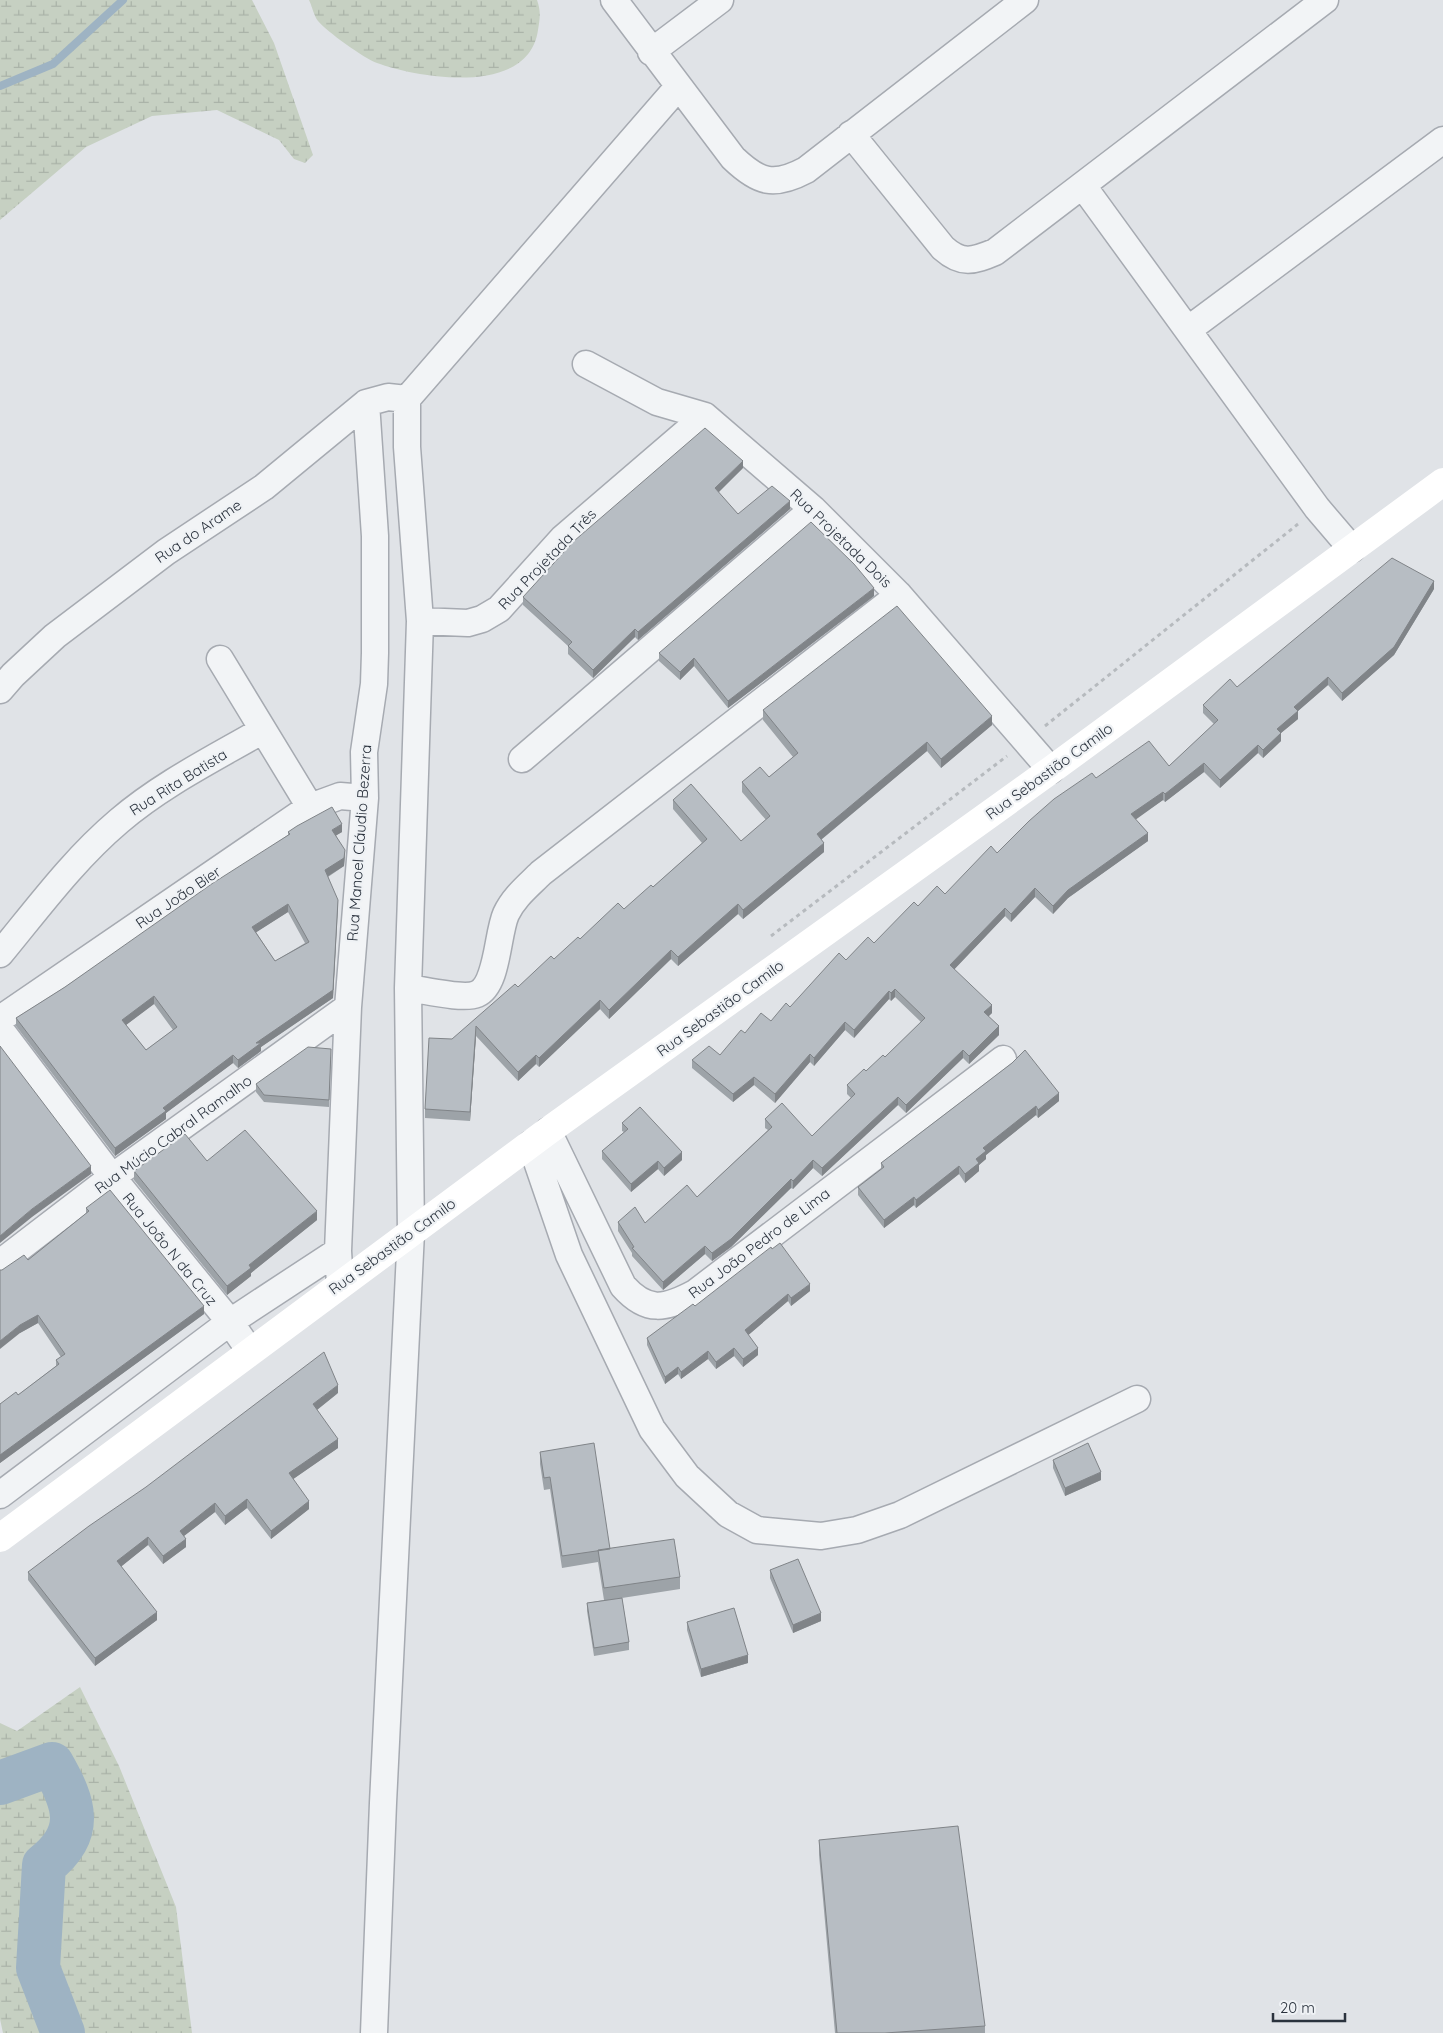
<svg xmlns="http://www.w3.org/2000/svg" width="1443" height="2033" font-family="Quicksand,sans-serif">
<defs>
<pattern id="wetland-marsh" width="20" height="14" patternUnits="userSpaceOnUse" patternTransform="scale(1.25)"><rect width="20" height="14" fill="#c6d0c2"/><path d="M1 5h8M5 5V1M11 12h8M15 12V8" fill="none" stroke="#aab3a8"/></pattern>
</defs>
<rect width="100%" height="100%" fill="#e0e3e7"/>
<path fill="url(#wetland-marsh)" d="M0 0H252L274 43 313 155 305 163 294 159 279 140 217 110 152 116 86 147 0 220Z
M309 0H537C541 11 540 18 538 30 529 96 421 79 377 63 365 59 326 31 318 21 314 16 312 6 309 0Z
M80 1687 119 1766 176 1907 192 2033H3L0 2019V1723L17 1731Z"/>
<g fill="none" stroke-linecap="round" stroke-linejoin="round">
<path stroke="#9eb3c3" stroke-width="8" d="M0 86 53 64 123 0"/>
<path stroke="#9eb3c3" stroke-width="44" d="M0 1783 52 1764C75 1804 85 1833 44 1865L38 1968 63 2033"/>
<defs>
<path id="street" d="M614 0 733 158C759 183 774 187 806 170L1025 0
M651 52 720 0
M851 134 943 248C962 265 973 261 995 252L1325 0
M1083 186 1317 508 1352 549
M1189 329 1443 140
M586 364 657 402 705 416 813 509 899 595 1051 770
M420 621 468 623 482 619 499 609 563 538 705 416
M220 659 310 807
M0 690 13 675 55 636 166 552 264 487 366 403 388 397 407 399
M522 759 813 509
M0 954C38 908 73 860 119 821 162 784 215 758 263 730
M408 988C424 990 463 1000 477 994 498 985 497 934 506 914 514 897 528 886 541 873L899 595
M0 1019 310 807 340 796 365 798
M0 1029 112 1177 230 1322 250 1351
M548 1131 623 1286C647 1313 665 1309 695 1293L1003 1059
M531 1144 569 1255 652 1429 687 1476 728 1514 757 1530 821 1536 857 1530 900 1515 1137 1399
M0 1263 112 1177 348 1007
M340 1284 338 1251 348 1007 365 798 364 752 374 684 375 653V536L366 403
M0 1495 230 1322 338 1251
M374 2033 383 1803 411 1232 408 988 420 621 407 447V399L678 87"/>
</defs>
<use href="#street" stroke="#a6aab1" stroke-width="29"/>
<path stroke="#b6babe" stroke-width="3" stroke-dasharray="4 4" stroke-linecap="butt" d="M1045 726 1298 524
M771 936 1007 756"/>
<use href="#street" stroke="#f2f4f6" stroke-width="26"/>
<path stroke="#fff" stroke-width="28" d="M0 1538 548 1131 1051 770 1443 482"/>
</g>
<path fill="#9da3a8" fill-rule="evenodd" d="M743 468 718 492 738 514 790 509 638 640 635 637 593 678 568 654V646L523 605V597Z
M1434 589 1394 655 1342 701 1328 685 1298 711V719L1281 733V741L1263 758 1258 753 1220 788 1204 772 1165 802 1163 800 1135 819 1148 841 1068 898 1053 914 1035 897 1011 922 1005 916 954 969 992 1013 988 1016 999 1035 969 1064 963 1058 906 1113 898 1105 822 1176 813 1168 793 1189 791 1188 731 1247 712 1261 705 1254 663 1290 632 1256V1253L618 1231V1222L645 1223 697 1197 768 1130 765 1128V1119L812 1136 851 1098 847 1094V1085L885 1057 921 1022 895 997 891 1001 889 999 854 1038 845 1030 814 1066 810 1062 775 1103 754 1085 733 1102 692 1068V1060L720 1055 745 1033 771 1021 790 1007 846 960 874 943 918 906 945 894 1096 778 1169 766 1214 724 1203 713V705Z
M874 596 728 708 694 666 680 680 659 661V653Z
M763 710 992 725 941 768 927 751 821 840 824 852 743 919 738 914 678 966 671 959 609 1019 600 1009 539 1067 536 1064 518 1081 476 1036 470 1121 425 1118V1109L452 1039 580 939 624 909 653 887 702 843 673 809V800L741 841 766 820 742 792V782L769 777 793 757 763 720Z
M288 832H342L336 835 345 858 344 866 328 877 338 908 333 998 261 1047V1051L238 1068 233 1063 166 1113V1119L115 1156 16 1026V1018L65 987 288 835ZM288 912 305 943 275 961 256 932ZM154 1004 173 1030 146 1050 126 1025Z
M331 1057 329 1107 264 1102 256 1092V1084Z
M1012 1063 1059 1101 1038 1118 1036 1115 986 1155V1159L979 1165V1171L965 1183 959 1174 916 1208 914 1205 884 1228 858 1195V1187L881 1170V1163Z
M622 1123 682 1160 664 1176 658 1169 631 1192 602 1159V1151L624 1132 622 1131Z
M207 1161 317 1220 251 1273V1276L227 1295 134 1180V1171Z
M86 1208 204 1314 0 1463V1404L18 1395 56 1366V1360L61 1357 38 1323 20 1333 2 1270 28 1260 86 1214Z
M810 1291 791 1306 788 1301 748 1335 758 1355 743 1367 734 1356 716 1369 708 1359 681 1379 678 1374 665 1384 647 1345V1338L695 1306Z
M338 1393 317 1410 338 1448 293 1479 309 1509 271 1539 247 1508 225 1525 215 1512 184 1536 186 1547 163 1564 148 1545 121 1566 157 1620 95 1666 28 1580V1572Z
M540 1452 610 1549 680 1577V1589L622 1598 629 1642V1650L594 1656 587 1611V1603L604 1600 598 1562 562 1568 550 1489 544 1490 540 1464Z
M1053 1460 1101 1480 1065 1496 1053 1468Z
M770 1570 821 1621 793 1633 770 1578Z
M687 1622 748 1663 701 1677 687 1630Z
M819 1840 985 2026V2033H835L819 1855Z"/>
<path fill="#808488" d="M743 461V468L715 496V488Z
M790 501V509L638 640V632Z
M1434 581V589L1394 655 1342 701V693Z
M874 588V596L728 708V701Z
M635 629V637L593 678V670Z
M694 658V666L680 680V672Z
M1328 677V685L1298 711V719L1281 733V741L1263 758V750L1277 729 1294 707Z
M992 716V725L941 768V759Z
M927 742V751L817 843V834Z
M1258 745V753L1220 788V780Z
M1204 763V772L1165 802V794Z
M1163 792V800L1131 823V814Z
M342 824V832L332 838V830Z
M1148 833V841L1068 898 1053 914V906L1068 890Z
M824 843V852L743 919V910Z
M345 850 344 866 325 878V870Z
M1035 888V897L1011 922V914Z
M338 900 333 998 261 1047V1051L238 1068V1060L256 1043Z
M288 904V912L252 935V927Z
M738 904V914L678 966V957Z
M1005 908V916L950 974V965Z
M671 950V959L609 1019V1010Z
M895 989V997L891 1001V993Z
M889 991V999L854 1038V1030Z
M154 996V1004L122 1028V1020Z
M600 1000V1009L539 1067V1058Z
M992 1005V1013L984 1021V1012Z
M845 1022V1030L814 1066V1058Z
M476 1026V1036L470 1121V1112Z
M999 1026V1035L969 1064V1056Z
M963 1050V1058L906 1113V1105Z
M810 1054V1062L775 1103V1094Z
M233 1055V1063L166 1113V1119L115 1156V1148L163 1108Z
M536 1055V1064L518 1081V1072Z
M754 1077V1085L733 1102V1094Z
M1059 1093V1101L1038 1118V1110Z
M898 1097V1105L822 1176V1168Z
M1036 1106V1115L986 1155V1159L979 1165V1171L965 1183V1174L983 1148Z
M682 1152V1160L664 1176V1168Z
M813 1160V1168L793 1189V1181Z
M658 1161V1169L631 1192V1184Z
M91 1166V1174L32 1217 0 1243V1236L32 1209Z
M959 1166V1174L916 1208V1200Z
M791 1179V1188L731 1247 712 1261V1253Z
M914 1197V1205L884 1228V1220Z
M317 1211V1220L251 1273V1276L227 1295V1286L249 1265Z
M705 1246V1254L663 1290V1282Z
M810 1284V1291L791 1306V1298Z
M788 1294V1301L745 1338V1330Z
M204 1306V1314L0 1463V1455Z
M38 1315V1323L20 1333 0 1349V1341L20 1325Z
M734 1348V1356L716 1369V1362Z
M758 1348V1355L743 1367V1359Z
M708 1351V1359L681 1379V1372Z
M678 1367V1374L665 1384V1377Z
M338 1385V1393L313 1413V1404Z
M338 1439V1448L289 1482V1473Z
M1101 1472V1480L1065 1496V1488Z
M247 1499V1508L225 1525V1516Z
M309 1501V1509L271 1539V1531Z
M215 1503V1512L180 1539V1531Z
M148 1537V1545L117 1570V1561Z
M186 1539V1547L163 1564V1556Z
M157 1612V1620L95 1666V1658Z
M821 1613V1621L793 1633V1625Z
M748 1655V1663L701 1677V1669Z"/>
<path fill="#b7bdc3" stroke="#808488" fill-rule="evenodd" d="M705 428 743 461 715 488 738 514 772 486 790 501 638 632 635 629 593 670 568 646 572 642 523 597 574 541Z
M811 522 854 564 874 588 728 701 694 658 680 672 659 653Z
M1392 558 1434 581 1394 647 1342 693 1328 677 1294 707 1298 711 1277 729 1281 733 1263 750 1258 745 1220 780 1204 763 1165 794 1163 792 1131 814 1148 833 1068 890 1053 906 1035 888 1011 914 1005 908 950 965 992 1005 984 1012 999 1026 969 1056 963 1050 906 1105 898 1097 822 1168 813 1160 793 1181 791 1179 731 1239 712 1253 705 1246 663 1282 632 1248 634 1247 618 1222 635 1207 645 1223 687 1185 697 1197 772 1127 765 1119 782 1103 812 1136 855 1094 847 1085 864 1069 866 1071 883 1055 885 1057 925 1018 895 989 891 993 889 991 854 1030 845 1022 814 1058 810 1054 775 1094 754 1077 733 1094 692 1060 709 1046 720 1055 741 1030 745 1033 761 1013 771 1021 786 1003 790 1007 839 953 846 960 868 937 874 943 914 902 918 906 937 886 945 894 991 846 997 853 1029 821 1054 799 1092 773 1096 778 1149 741 1169 766 1218 720 1203 705 1230 679 1237 687Z
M897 606 992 716 941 759 927 742 817 834 824 843 743 910 738 904 678 957 671 950 609 1010 600 1000 539 1058 536 1055 518 1072 476 1026 470 1112 425 1109 429 1038 452 1039 515 984 518 987 551 956 554 959 578 937 580 939 618 903 624 909 651 885 653 887 707 839 673 800 691 784 741 841 770 816 742 782 760 767 769 777 798 753 763 710Z
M332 807 342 824 332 830 345 850 344 858 325 870 338 900 333 990 256 1043H261L238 1060 233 1055 163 1108 166 1111 115 1148 16 1018 65 987 213 883 290 834 288 832 297 826ZM288 904 309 942 275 961 252 927ZM154 996 177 1027 146 1050 122 1020Z
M0 1046 91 1166 32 1209 0 1236Z
M308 1047 331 1049 329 1100 264 1095 256 1084Z
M1025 1050 1059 1093 1038 1110 1036 1106 983 1148 986 1151 976 1159 979 1163 965 1174 959 1166 916 1200 914 1197 884 1220 858 1187 884 1167 881 1163 1012 1063Z
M640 1107 682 1152 664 1168 658 1161 631 1184 602 1151 628 1129 622 1123Z
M245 1130 317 1211 249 1265 251 1268 227 1286 134 1171 185 1134 207 1161Z
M110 1190 204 1306 0 1455V1404L16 1392 18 1395 59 1364 56 1360 65 1354 38 1315 20 1325 0 1341V1270H2L24 1255 28 1260 89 1211 86 1208Z
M780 1243 810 1284 791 1298 788 1294 745 1330 758 1348 743 1359 734 1348 716 1362 708 1351 681 1372 678 1367 665 1377 647 1338 693 1304 695 1306 771 1247 772 1249Z
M324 1352 338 1385 313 1404 338 1439 289 1473 309 1501 271 1531 247 1499 225 1516 215 1503 180 1531 186 1539 163 1556 148 1537 117 1561 157 1612 95 1658 28 1572 89 1526 146 1487Z
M594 1443 610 1549 562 1556 550 1477 544 1478 540 1452Z
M1088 1443 1101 1472 1065 1488 1053 1460Z
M674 1539 680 1577 604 1588 598 1550Z
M798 1559 821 1613 793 1625 770 1570Z
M622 1598 629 1642 594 1648 587 1603Z
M734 1608 748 1655 701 1669 687 1622Z
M958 1826 985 2026 885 2033H837L819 1840Z"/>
<g text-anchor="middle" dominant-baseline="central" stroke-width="4.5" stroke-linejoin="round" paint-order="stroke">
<g font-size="15" fill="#2a323d" stroke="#eff2f5">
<text transform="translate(198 531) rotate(-34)">Rua do Arame</text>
<text transform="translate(841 538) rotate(44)">Rua Projetada Dois</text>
<text transform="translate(547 559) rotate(-46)">Rua Projetada Três</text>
<text transform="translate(1049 771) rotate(-36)">Rua Sebastião Camilo</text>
<text transform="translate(178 782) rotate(-32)">Rua Rita Batista</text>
<text transform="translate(359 843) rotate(-86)">Rua Manoel Cláudio Bezerra</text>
<text transform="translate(178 897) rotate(-34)">Rua João Bier</text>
<text transform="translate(720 1008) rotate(-36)">Rua Sebastião Camilo</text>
<text transform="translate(173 1134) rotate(-36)">Rua Múcio Cabral Ramalho</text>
<text transform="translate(759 1243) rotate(-37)">Rua João Pedro de Lima</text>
<text transform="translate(392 1246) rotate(-36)">Rua Sebastião Camilo</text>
<text transform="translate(170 1249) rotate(51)">Rua João N da Cruz</text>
</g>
</g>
<path d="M1273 2013v8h72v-8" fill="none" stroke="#2a323d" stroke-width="2.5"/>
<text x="1280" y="2013" font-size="15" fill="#2a323d" stroke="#eff2f5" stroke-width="4" paint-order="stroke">20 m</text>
</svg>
